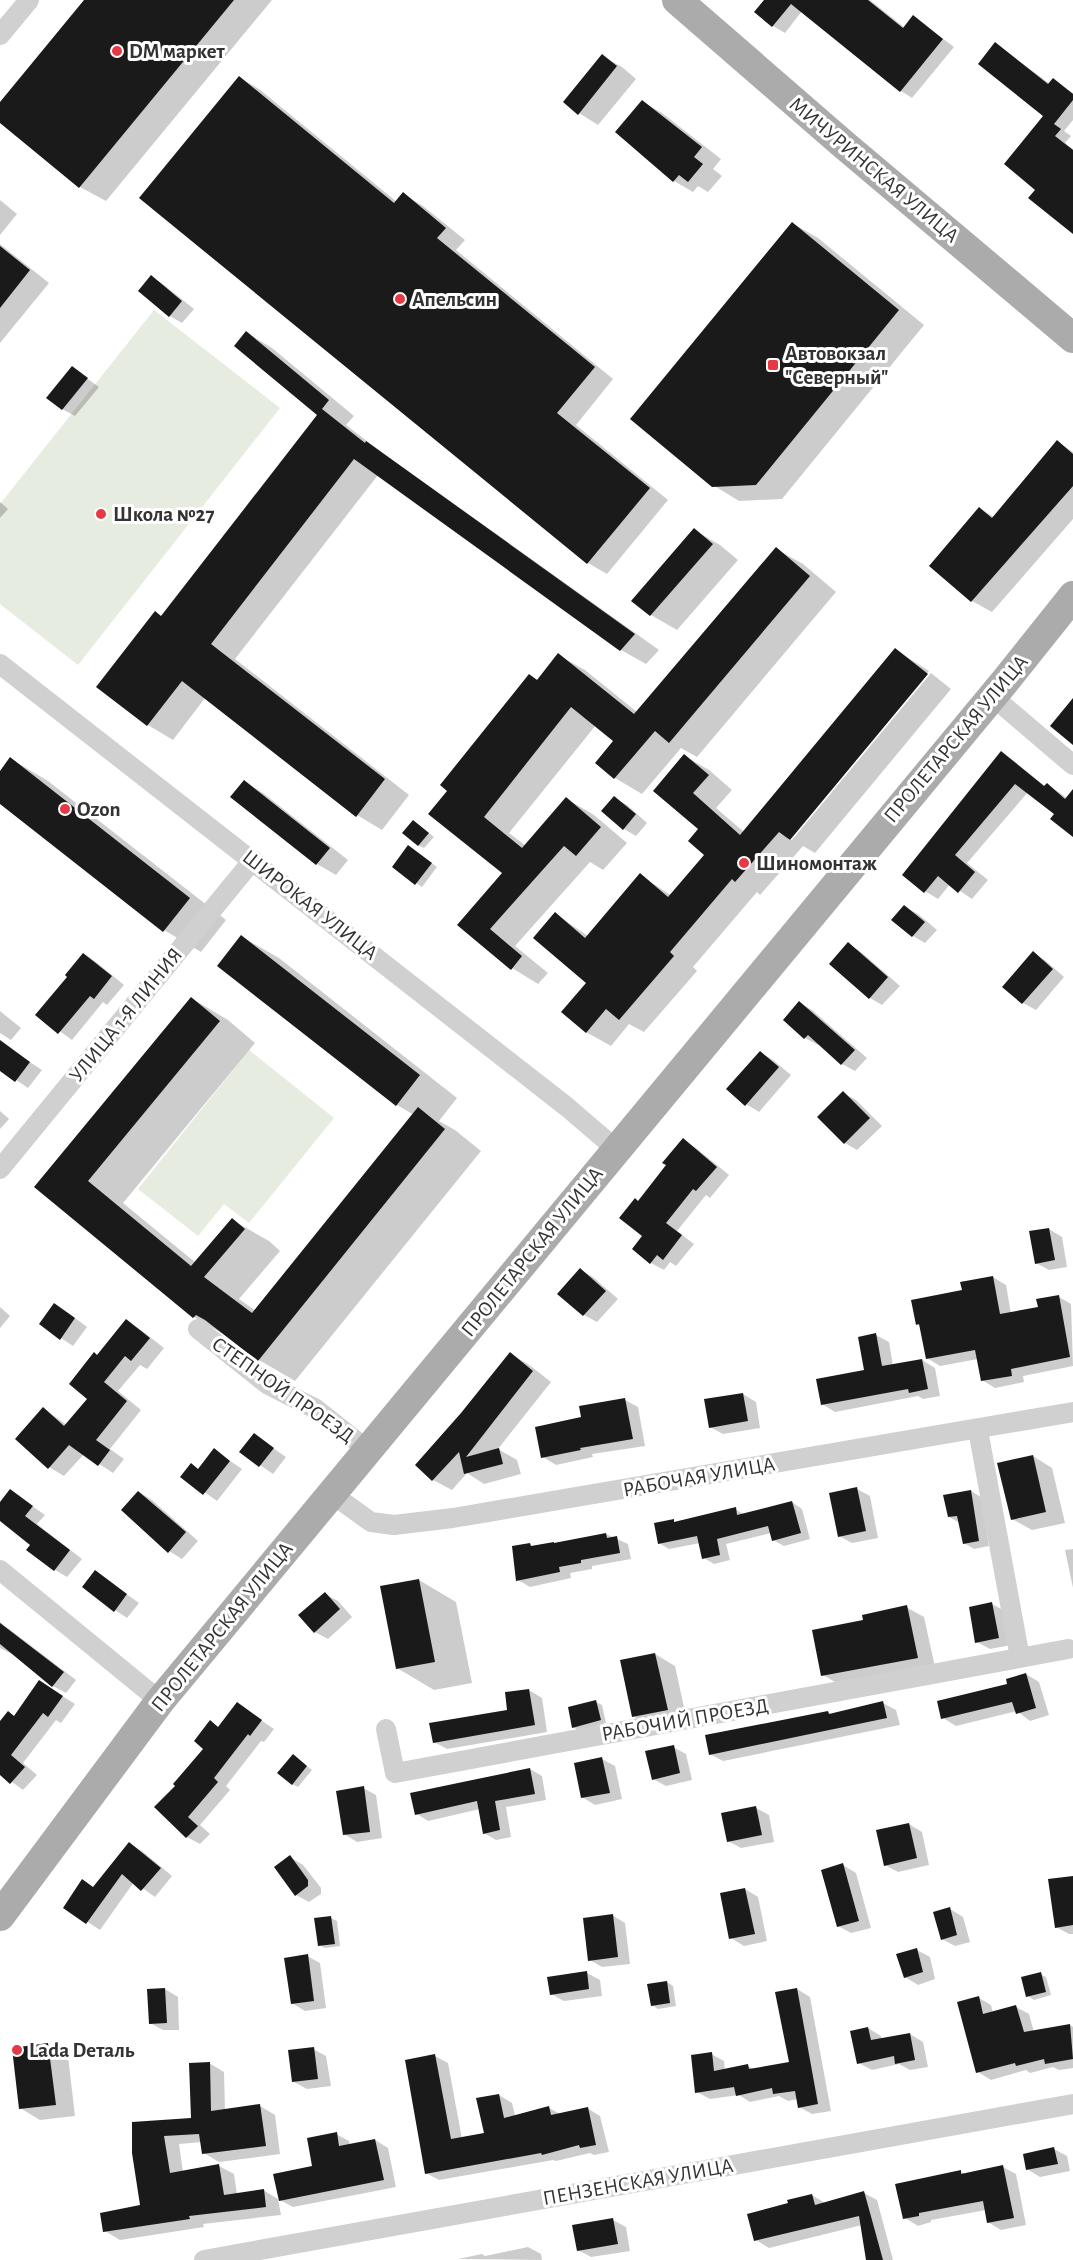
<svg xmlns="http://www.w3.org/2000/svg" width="1073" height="2260" font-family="'Alegreya Sans',sans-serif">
<rect width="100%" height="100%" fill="#fff"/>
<path fill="#e6ecdf" d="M154 310 280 408 78 665 0 604V504Z
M249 1050 334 1118 249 1223 224 1204 198 1236 138 1189Z"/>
<path fill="#0003" d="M86 0H272L106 201 80 187 0 121V104Z
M766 0H870L905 28 914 17 954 47 912 98 901 91 802 11 785 33 773 26 756 12Z
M996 44 1050 84 1053 80 1073 93V120L1064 131 1071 136 1065 143 1073 149V232L1037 190 1045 116Z
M602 56 622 67 636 79 598 125 579 113Z
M240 78 259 89 397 202 403 194 423 206 465 240 456 250 613 379 576 425 668 500 607 574 588 563 141 198Z
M643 102 662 113 721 159 713 169 722 176 708 192 698 186 693 192 674 181Z
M0 200 17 214 0 235Z
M792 223 818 238 924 325 782 499 739 501 713 485Z
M0 244 49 283 0 343Z
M152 277 164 285 194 309 182 323 170 316Z
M247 333 272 348 354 416 346 425 380 451 659 650 646 664 621 650 378 475 235 659 409 795 382 830 357 815 205 698 173 740 148 725 98 687 156 613 162 617 319 415Z
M72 368 99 387 75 416 62 409Z
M1057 442 1073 452V519L992 612 972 601 980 509 994 517Z
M0 502 8 509 0 518Z
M694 530 720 545 738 560 677 630 651 615 633 600Z
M776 549 803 564 836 592 697 757 681 748 642 794 615 778V741L596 725 509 833 526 846 567 799 594 815 627 843 603 870 590 862 515 946 548 973 538 984 512 968 459 925 504 873 449 791 530 676 538 680 558 655 585 670 637 712Z
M896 650 929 671 788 840H792L931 673 951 689 815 853 803 846 760 895 757 892 693 967 697 971 644 1032 629 1024 611 1046 586 1032 588 983 555 914 588 936 640 875 672 896 706 855 685 756 709 770 732 790 716 808 744 832Z
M1001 753 1014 761 1046 787 1047 785 1060 793 1073 803V835L1056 813 1028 792 967 863 988 880 972 899 950 884 938 899 925 891Z
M11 759 48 781 226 920 201 952 164 930 0 802V773Z
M244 782 263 793 348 860 336 875 317 864Z
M614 798 627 805 647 823 636 836 624 829Z
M419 825 434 837 424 848 418 845Z
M414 850 437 867 422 887 394 867Z
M905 907 918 914 937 930 925 943 913 936Z
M242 937 279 958 457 1098 439 1121 455 1130 481 1151 295 1381 259 1360 230 1338 194 1317 36 1187 191 998 228 1020 255 1043 123 1203 196 1263 232 1220 269 1241 280 1251 239 1299 256 1311 414 1115 397 1105 219 965Z
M848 944 861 952 900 986 882 1005 870 998Z
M1033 953 1046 961 1064 977 1036 1010 1023 1003 1005 987Z
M84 954 96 962 124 985 107 1005 103 1002 72 1040 37 1015 69 976Z
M800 1003 812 1010 867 1058 855 1071 842 1064 820 1043 818 1045 805 1038 785 1019Z
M0 1011 21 1028 11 1040 0 1033Z
M10 1049 42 1070 28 1088 0 1069V1063Z
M761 1053 773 1060 791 1075 759 1112 746 1104Z
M843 1093 856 1100 882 1126 857 1150 845 1143Z
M0 1111 9 1119 0 1129Z
M683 1140 696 1148 729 1175 710 1198 706 1195 677 1231 694 1244 676 1266 670 1262 664 1270 651 1263 639 1202 668 1165Z
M1049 1229 1062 1237 1067 1267 1049 1270 1036 1263Z
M580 1270 593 1277 618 1299 597 1322 584 1315 560 1293Z
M993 1277 1006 1285 1011 1314 1040 1308 1059 1297 1071 1304 1073 1366 1023 1376 1024 1382 995 1388 982 1380 978 1359 940 1366 927 1358 921 1327 917 1324 963 1292Z
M0 1307 10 1316 0 1328Z
M67 1312 87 1327 73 1346 61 1338Z
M126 1321 141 1330 164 1348 147 1369 140 1365 118 1391 141 1410 110 1449 124 1459 113 1473 84 1454 64 1476 49 1467 44 1409 67 1425 89 1398 98 1356Z
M876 1335 889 1342 893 1366 922 1360 935 1368 940 1396 923 1399 918 1396 835 1412 822 1404 866 1372Z
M510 1354 528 1364 551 1382 498 1449 517 1460 521 1474 484 1484 467 1473 452 1490 433 1480 462 1414Z
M743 1394 756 1402 760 1428 723 1434 710 1427Z
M625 1400 638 1407 645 1446 592 1454 593 1457 556 1465 543 1457 583 1419Z
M254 1435 286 1457 273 1474 241 1452Z
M214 1450 242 1469 217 1501 182 1476 198 1469Z
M1033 1456 1052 1468 1065 1523 1032 1530 1012 1519Z
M857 1489 870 1496 878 1538 852 1543 839 1536Z
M11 1491 45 1515 37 1524 82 1559 67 1577 55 1570 32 1545 0 1519V1504Z
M971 1491 981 1497 989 1546 974 1549 964 1543 960 1523 949 1517Z
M139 1492 152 1500 198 1541 182 1559 169 1551Z
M792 1502 802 1509 810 1539 784 1546 773 1540 771 1533 726 1544 730 1560 714 1564 704 1558 700 1543 669 1549 659 1543 673 1521 677 1523 735 1509 745 1515Z
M606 1534 628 1544 631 1559 592 1566V1569L570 1573 571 1578 530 1587 518 1580 530 1545 534 1547Z
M1073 1549V1588L1065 1550Z
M96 1572 139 1603 127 1618 115 1610Z
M419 1580 456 1602 472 1683 434 1690 397 1668Z
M325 1594 338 1601 352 1617 328 1639 315 1632Z
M992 1604 1005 1611 1011 1645 990 1649 977 1642Z
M906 1607 924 1617 935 1667 840 1685 823 1675 865 1621Z
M0 1622 76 1680 66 1693 53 1686 16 1656 0 1648Z
M655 1654 675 1666 687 1721 653 1727 633 1716Z
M1026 1674 1039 1682 1049 1715 1030 1721 1017 1711 956 1726 943 1718 1009 1685Z
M40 1682 75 1704 61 1723 56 1720 23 1763 37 1775 23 1790 0 1773V1724L15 1717Z
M529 1690 542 1698 547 1732 447 1749 434 1742 509 1711Z
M596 1702 602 1705 606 1723 579 1731 573 1727Z
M883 1703 896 1710 900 1725 723 1761 710 1754 828 1712 832 1715Z
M237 1704 274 1729 264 1742 261 1741 226 1786 230 1790 200 1825 210 1834 200 1844 187 1837 178 1786 205 1748 210 1722 220 1728Z
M673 1747 686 1754 692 1780 666 1786 653 1779Z
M602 1759 615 1766 622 1799 595 1805 582 1797Z
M299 1760 312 1770 298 1787 292 1784Z
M530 1769 542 1776 546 1800 506 1807 511 1837 496 1840 484 1833 480 1809 428 1821 417 1814Z
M363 1788 376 1795 382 1838 357 1842 344 1834Z
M756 1808 769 1815 774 1842 741 1848 728 1841Z
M909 1824 922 1832 929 1865 898 1872 885 1865Z
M130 1844 142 1851 172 1876 155 1897 134 1882 100 1930 65 1907 94 1888Z
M290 1857 303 1865 321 1888V1894L309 1902 296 1895 276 1867Z
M843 1865 856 1873 871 1928 851 1933 838 1926Z
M1073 1878V1934H1069L1056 1927Z
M745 1889 758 1897 767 1941 744 1946 731 1938Z
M950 1909 963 1917 970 1942 955 1946 942 1939Z
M612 1915 625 1923 630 1964 602 1967 590 1960Z
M331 1918 337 1921 340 1946 325 1948 319 1945Z
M917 1950 930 1957 935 1979 918 1985 905 1977Z
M307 1956 320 1963 326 2008 305 2011 292 2003Z
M587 1973 600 1980 602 1996 564 2001 551 1994Z
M1040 1974 1046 1977 1051 1995 1034 2000 1028 1996Z
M667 1982 673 1986 676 2006 658 2009 652 2005Z
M165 1989 178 1997 179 2030H163L150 2023Z
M797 1989 810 1997 831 2111 812 2114 799 2107 798 2099 788 2101 779 2096 750 2102 739 2095 710 2099 697 2092 711 2054 724 2061 725 2071 748 2066 755 2070 791 2063Z
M979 1998 991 2005 993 2013 1016 2007 1029 2014 1034 2032 1070 2025 1073 2027V2068L1059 2070 1053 2067 1030 2073 1026 2070 991 2080 978 2072Z
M868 2028 881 2036 882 2040 910 2034 923 2042 928 2067 910 2070 899 2064 872 2070 859 2063Z
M48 2045 68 2056 75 2116 40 2120 20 2108Z
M313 2049 326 2056 331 2086 307 2089 294 2082Z
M435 2056 448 2063 462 2139 485 2134 499 2095 512 2103 515 2116 549 2108 560 2114 587 2108 600 2116 609 2152 594 2155 590 2153 556 2161 553 2160 439 2180 426 2173Z
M209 2063 224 2072 225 2111 260 2106 275 2115 280 2154 219 2162 204 2153 202 2142 179 2144 183 2172 219 2166 234 2174 237 2194 263 2190 278 2199 281 2215 203 2224 204 2227 120 2240 105 2231 142 2206 134 2153 193 2119Z
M336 2134 349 2141 350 2145 375 2140 388 2148 396 2187 293 2207 280 2200 314 2167Z
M1054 2149 1067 2156 1070 2171 1040 2177 1027 2169Z
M1003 2167 1016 2174 1026 2225 1001 2230 988 2222 986 2210 931 2220V2222L918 2226 905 2218 960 2171 965 2174Z
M864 2193 877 2200 893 2260H867L862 2225 769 2248 756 2240 790 2204 812 2195 825 2203Z
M613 2220 626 2227 630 2251 591 2257 578 2250Z
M528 2247 541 2254 542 2260 458 2259 482 2254 485 2256Z"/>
<path fill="#1a1a1a" d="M84 0H234L79 188 0 123V102Z
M764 0H868L903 28 913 15 943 39 900 92 791 4 772 27 754 12Z
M995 42 1048 84 1053 78 1073 94V100L1054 124 1061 129 1055 136 1073 150V234L1028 198 1035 190 1004 164 1043 116 978 64Z
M602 54 617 66 578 115 563 102Z
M239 76 394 203 403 192 446 228 437 238 595 367 557 413 650 488 587 564 139 198Z
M642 100 702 147 694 157 703 164 688 182 679 175 673 182 615 132Z
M792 222 899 310 756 485 712 487 630 419Z
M0 246 30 270 0 308Z
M151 275 182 301 169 317 138 291Z
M246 331 329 400 322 409 365 443 366 441 635 634 620 651 354 459 211 644 385 779 356 817 182 681 147 726 96 687 155 611 161 616 317 415 234 346Z
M72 366 88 378 62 410 46 398Z
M1057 440 1073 454V486L971 602 929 566 979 507 992 518Z
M694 528 713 544 650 616 631 601Z
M776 547 810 576 669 743 655 731 614 779 595 763 613 741 571 707 484 817 522 848 566 797 601 827 576 856 564 846 490 929 522 956 511 970 457 925 502 873 428 814 447 791 440 785 529 674 537 680 558 653 634 714Z
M895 648 928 674 790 840 779 832 735 882 732 879 670 952 674 956 619 1020 606 1009 586 1033 561 1012 586 983 533 938 555 912 585 938 640 873 668 897 704 855 688 841 698 829 653 791 684 754 709 775 693 793 740 835Z
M1073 698V745L1050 726Z
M1001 751 1044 786 1047 783 1065 799 1073 789V837L1050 819 1054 814 1015 784 955 855 975 872 958 893 938 876 924 893 902 875Z
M10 757 190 898 163 932 0 804V771Z
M244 780 330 848 316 865 230 797Z
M614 796 636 814 623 830 601 811Z
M413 820 429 833 418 846 402 833Z
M408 845 432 863 415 885 392 867Z
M904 905 925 922 912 937 891 920Z
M241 935 420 1075 396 1106 217 966Z
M848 942 888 977 869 999 829 964Z
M1033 951 1053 969 1022 1004 1002 987Z
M83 953 112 976 94 999 90 996 58 1034 35 1015 67 977 65 975Z
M191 997 220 1021 88 1181 191 1266 232 1218 245 1229 204 1277 252 1313 418 1107 445 1129 258 1361 205 1320 196 1315 193 1318 34 1187Z
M799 1001 855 1050 841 1065 808 1035 804 1039 783 1020Z
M0 1040 30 1062 15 1082 0 1071Z
M760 1051 779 1067 745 1106 726 1089Z
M843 1091 870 1118 844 1144 817 1117Z
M683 1138 717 1167 696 1191 693 1189 666 1223 682 1235 663 1260 657 1255 650 1264 632 1249 642 1236 619 1218 635 1198 638 1201 666 1165 662 1163Z
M1049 1228 1055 1260 1035 1264 1029 1231Z
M580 1268 606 1291 583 1316 557 1294Z
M993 1276 1000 1314 1038 1307 1036 1299 1059 1295 1070 1357 1011 1369 1012 1376 981 1381 975 1350 926 1359 919 1324 916 1325 911 1300 962 1290 960 1282Z
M54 1303 75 1318 60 1340 39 1324Z
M126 1319 150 1338 131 1361 125 1356 104 1382 127 1401 96 1440 110 1450 98 1466 69 1445 48 1469 15 1439 43 1407 64 1426 87 1399 69 1384 94 1352 97 1355Z
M876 1333 882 1366 922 1359 928 1389 909 1393 908 1389 821 1405 816 1379 864 1370 858 1337Z
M510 1352 533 1371 466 1457 499 1448 503 1464 464 1474 459 1452 432 1481 415 1465 461 1413Z
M743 1393 748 1421 709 1428 704 1399Z
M625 1398 633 1439 580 1448 581 1450 541 1458 535 1427 581 1417 579 1406Z
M254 1433 274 1448 259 1467 239 1452Z
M214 1448 230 1461 203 1495 180 1477 191 1463 198 1469Z
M1033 1455 1046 1512 1011 1520 997 1463Z
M857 1487 866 1531 838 1537 829 1493Z
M10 1489 33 1506 25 1516 70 1550 54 1571 26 1550 30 1545 0 1521V1502Z
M971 1490 979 1541 963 1544 957 1516 948 1517 943 1495Z
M138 1491 186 1532 168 1553 121 1510Z
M792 1501 801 1533 772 1541 768 1526 717 1539 720 1555 702 1559 697 1536 658 1544 654 1523 674 1519V1522L736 1507 737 1515Z
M606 1533 607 1538 617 1536 620 1553 581 1560V1563L559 1567 560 1572 516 1581 512 1546 530 1543 531 1546 554 1542V1543Z
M95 1570 127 1594 114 1612 82 1587Z
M419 1579 435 1662 396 1669 380 1586Z
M325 1592 340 1609 314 1633 298 1615Z
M992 1602 999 1638 975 1643 969 1607Z
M907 1605 918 1658 821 1676 812 1630 863 1620 862 1615Z
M0 1623 64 1672 52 1687 0 1644Z
M655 1653 668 1710 632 1717 620 1660Z
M1026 1673 1036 1708 1016 1714 1012 1702 941 1719 937 1701 1007 1684 1006 1679Z
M39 1680 63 1696 48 1717 43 1713 11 1755 25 1767 10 1784 0 1775V1721L8 1711 14 1716Z
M529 1689 535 1725 433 1743 429 1723 507 1710 505 1692Z
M596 1700 601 1720 572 1728 568 1707Z
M883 1701 887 1718 709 1755 705 1735 828 1711 829 1714Z
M237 1702 262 1720 250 1736 248 1734 214 1778 218 1782 188 1817 198 1826 186 1838 154 1807 175 1786 173 1784 203 1749 194 1741 210 1720 218 1727Z
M674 1745 680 1773 652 1780 645 1751Z
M293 1754 307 1766 292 1785 277 1773Z
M602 1757 610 1793 581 1798 574 1763Z
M530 1768 535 1794 495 1801 500 1830 483 1834 477 1801 415 1815 410 1793Z
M364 1786 370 1832 343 1835 336 1791Z
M756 1806 762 1835 727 1842 721 1813Z
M909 1823 917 1858 884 1866 876 1830Z
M129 1842 161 1868 141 1891 122 1874 86 1924 63 1908 82 1879 93 1887Z
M290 1855 308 1880V1886L295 1896 274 1867Z
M843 1863 859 1921 837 1927 821 1870Z
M1073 1876V1925L1055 1928 1048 1879Z
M745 1888 755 1934 729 1939 720 1893Z
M950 1907 957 1935 941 1940 933 1912Z
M613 1914 618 1957 588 1961 583 1918Z
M331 1916 335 1944 318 1946 314 1918Z
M917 1948 923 1972 904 1978 896 1954Z
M308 1954 314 2001 291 2004 284 1958Z
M587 1971 589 1989 550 1995 547 1977Z
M1041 1972 1046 1992 1026 1997 1021 1977Z
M667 1981 670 2003 651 2006 647 1984Z
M165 1988 167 2023 149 2024 147 1989Z
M797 1988 818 2104 798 2108 795 2091 773 2094 772 2088 736 2096 734 2087 695 2093 691 2055 712 2052 714 2071 748 2064 749 2069 789 2062 775 1992Z
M979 1996 983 2014 1016 2005 1024 2032 1070 2024 1073 2059 1045 2064 1044 2059 1016 2066 1015 2063 976 2073 957 2002Z
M868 2027 871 2040 910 2033 915 2060 895 2064 894 2056 857 2064 850 2031Z
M48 2043 56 2105 19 2109 12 2048Z
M314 2047 318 2079 292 2082 288 2050Z
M435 2054 451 2139 484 2133 476 2098 499 2094 504 2118 549 2106 551 2115 588 2107 596 2145 580 2148 579 2145 542 2155 541 2153 425 2174 405 2060Z
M210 2062 211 2111 260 2104 266 2146 202 2154 199 2134 164 2136 170 2173 219 2164 224 2195 264 2189 266 2207 189 2216 190 2219 103 2232 100 2213 140 2205 132 2153V2122L191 2118 189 2063Z
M337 2132 339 2146 375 2139 384 2180 279 2201 273 2174 312 2166 307 2138Z
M1054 2147 1058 2164 1026 2170 1023 2154Z
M1003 2165 1014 2218 987 2223 983 2201 919 2213V2216L903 2219 895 2184 961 2170V2174Z
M864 2191 883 2260H866L859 2216 754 2241 747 2214 788 2203 787 2200 812 2194 815 2205Z
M613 2218 618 2244 577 2251 572 2225Z"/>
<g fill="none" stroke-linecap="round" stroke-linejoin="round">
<path stroke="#d0d0d0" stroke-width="20" d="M0 35 29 0
M0 664 567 1107 616 1149
M992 696 1073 765
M0 1169 253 860
M198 1329 267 1384 316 1409 369 1451
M978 1430 1020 1658
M332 1494 371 1522 394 1525 453 1518 1073 1412
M0 1570 160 1701
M386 1729 395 1773 1068 1649
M204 2260 1073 2104"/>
<path stroke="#ababab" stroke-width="30" d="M677 0 843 144 1073 338
M0 1916 160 1701 1006 680 1073 596"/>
</g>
<g fill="#e63946" stroke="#fff" stroke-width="2">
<circle cx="117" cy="51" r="6"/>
<circle cx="400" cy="299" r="6"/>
<rect x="767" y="359" width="12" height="12" rx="3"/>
<circle cx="101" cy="514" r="6"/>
<circle cx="65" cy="809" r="6"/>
<circle cx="744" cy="863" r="6"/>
<circle cx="17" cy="2050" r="6"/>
</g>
<g text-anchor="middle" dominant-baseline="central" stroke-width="6" stroke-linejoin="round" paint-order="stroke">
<g font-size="21" font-weight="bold" fill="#333" stroke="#fff" text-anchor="start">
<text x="129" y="51">DM маркет</text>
<text x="412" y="299">Апельсин</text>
<text x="785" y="353">Автовокзал<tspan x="785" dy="24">"Северный"</tspan></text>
<text x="113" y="514">Школа №27</text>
<text x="77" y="809">Ozon</text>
<text x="756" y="863">Шиномонтаж</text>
<text x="29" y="2050">Lada Dеталь</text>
</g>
<g font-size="21" fill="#333" stroke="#fff">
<text transform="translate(874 170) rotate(40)">МИЧУРИНСКАЯ УЛИЦА</text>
<text transform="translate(956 739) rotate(-50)">ПРОЛЕТАРСКАЯ УЛИЦА</text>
<text transform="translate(310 905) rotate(38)">ШИРОКАЯ УЛИЦА</text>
<text transform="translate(126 1015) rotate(-51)">УЛИЦА 1-Я ЛИНИЯ</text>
<text transform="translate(532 1252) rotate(-51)">ПРОЛЕТАРСКАЯ УЛИЦА</text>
<text transform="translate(283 1390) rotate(35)">СТЕПНОЙ ПРОЕЗД</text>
<text transform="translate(699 1477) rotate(-10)">РАБОЧАЯ УЛИЦА</text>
<text transform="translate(222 1627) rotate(-51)">ПРОЛЕТАРСКАЯ УЛИЦА</text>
<text transform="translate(685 1720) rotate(-10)">РАБОЧИЙ ПРОЕЗД</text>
<text transform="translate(638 2182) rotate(-10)">ПЕНЗЕНСКАЯ УЛИЦА</text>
</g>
</g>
</svg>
